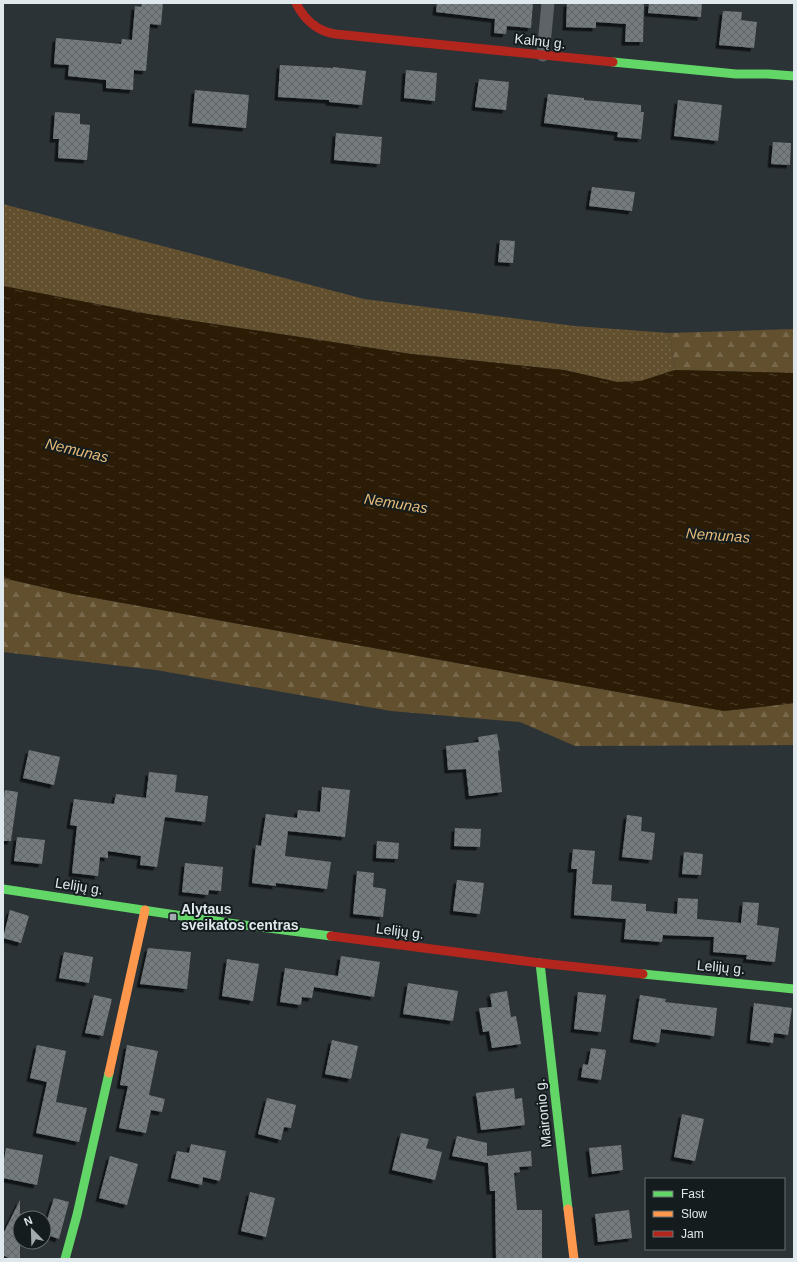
<svg xmlns="http://www.w3.org/2000/svg" width="797" height="1262" font-family="Arial,sans-serif">
<defs>
<pattern id="grass-dots" width="8" height="8" patternUnits="userSpaceOnUse"><rect width="8" height="8" fill="#624f2e"/><path d="M2 2h.1M6 6h.1" fill="none" stroke="#78684c" stroke-width="1.8" stroke-linecap="round"/></pattern>
<pattern id="forest-firs" width="22" height="20" patternUnits="userSpaceOnUse"><rect width="22" height="20" fill="#624f2e"/><path d="M5 1l3.5 6h-7zM16 11l3.5 6h-7z" fill="#78684c"/></pattern>
<pattern id="water-ripples" width="26" height="14" patternUnits="userSpaceOnUse"><rect width="26" height="14" fill="#2d1c05"/><path d="M2 4q2-2 4 0t4 0M15 11q2-2 4 0t4 0" fill="none" stroke="#4b3d2a"/></pattern>
<pattern id="building-cross-hatch" width="8" height="8" patternUnits="userSpaceOnUse"><rect width="8" height="8" fill="#747b7e"/><path d="M0 0l8 8M0 8l8-8" fill="none" stroke="#606668"/></pattern>
<filter id="shadow"><feDropShadow dx="-3.5" dy="3.5" stdDeviation="0" flood-color="#0009"/></filter>
</defs>
<rect width="100%" height="100%" fill="#2b3336"/>
<path fill="url(#grass-dots)" d="M3 204 364 299 575 326 669 333 675 370 641 381 617 382 564 370 411 354 148 314 3 286Z"/>
<path fill="url(#forest-firs)" d="M794 329V373L675 370 669 333Z
M3 578 73 594 724 711 794 703V745L575 746 520 722 391 711 156 670 3 652Z"/>
<path fill="url(#water-ripples)" d="M3 286 148 314 411 354 564 370 617 382 641 381 675 370 794 373V703L724 711 73 594 3 578Z"/>
<path fill="url(#building-cross-hatch)" filter="url(#shadow)" d="M142 3H163L161 25 150 24 146 71 134 70 133 90 106 88V80L68 76 69 65 54 64 56 38 121 44 122 39 132 40 135 6 141 7Z
M437 3H533L531 28 507 26 506 34 494 33 495 19 436 12Z
M567 3H644L643 42H625L626 24 596 22V28L566 27Z
M649 3H702L701 17 648 13Z
M723 11 742 12 741 20 757 22 754 48 719 45Z
M280 65 333 68V67L366 71 362 105 329 102V100L278 97Z
M406 70 437 73 435 101 404 98Z
M479 79 509 82 506 110 475 107Z
M195 90 249 95 246 128 192 123Z
M548 94 584 98V100L641 105V112H644L641 139 617 137 618 132 544 123Z
M678 100 722 105 718 141 674 136Z
M55 112 80 114V124L90 125 87 160 58 158 59 139H53Z
M336 133 382 137 380 164 334 160Z
M773 142 791 143 790 165 771 164Z
M592 187 635 192 632 211 589 206Z
M500 240 515 241 513 263 498 262Z
M497 734 500 750 498 751 502 792 469 796 466 769 448 770 446 746 479 742 478 737Z
M29 750 60 757 54 785 23 778Z
M149 772 177 775 175 792 208 796 205 822 165 817 157 867 140 865 141 856 108 851V858L100 857 98 876 72 873 77 826 70 825 74 799 114 804 116 794 146 798Z
M322 787 350 790 345 837 288 831 285 856 331 862 327 889 276 883V886L252 883 256 845 261 846 266 814 297 818 298 810 320 812Z
M5 790 18 792 11 841H3V802Z
M627 815 642 817 641 831 655 833 652 860 622 857Z
M455 828 481 829 480 847 454 846Z
M17 837 45 840 42 864 14 861Z
M377 841 399 843 398 859 376 858Z
M573 849 595 851 592 884 612 885 611 901 646 904V911L677 914 678 898 698 899 697 919 741 923 743 902 759 903 757 925 779 928 775 962 746 959 747 955 713 952 714 937 663 935 662 942 624 939 626 919 574 915 577 869H571Z
M684 852 703 854 701 875 682 874Z
M185 863 223 867 221 891 209 890 208 895 182 892Z
M357 871 374 873 373 887 386 889 383 917 353 914Z
M457 880 484 883 480 914 453 911Z
M10 910 29 916 21 943 3 938Z
M148 948 191 952 187 989 140 984Z
M64 952 93 957 89 983 59 978Z
M341 956 380 962 374 997 314 987 312 998 302 997 301 1005 280 1002 285 968 338 976Z
M227 959 259 964 253 1001 222 996Z
M408 983 458 991 453 1021 403 1014Z
M507 991 511 1017 516 1016 521 1044 492 1048 489 1031 483 1032 479 1008 492 1007 490 994Z
M578 992 606 995 601 1032 574 1029Z
M94 995 112 999 103 1036 85 1033Z
M640 995 666 999 665 1002 717 1008 714 1036 661 1029 659 1043 633 1039Z
M754 1003 792 1008 788 1035 774 1033 773 1043 750 1040Z
M332 1040 358 1046 351 1079 325 1074Z
M37 1045 66 1051 56 1102 87 1108 79 1142 36 1133 47 1082 30 1078Z
M127 1045 158 1051 149 1095 165 1099 162 1112 151 1110 146 1133 119 1128 128 1086 120 1085Z
M591 1048 606 1050 601 1080 581 1077 583 1064 588 1065Z
M514 1088 515 1099 522 1098 525 1125 481 1130 476 1093Z
M267 1098 296 1105 291 1128 284 1127 281 1140 258 1134Z
M682 1114 704 1119 695 1161 674 1157Z
M401 1133 429 1139 426 1148 442 1152 435 1180 392 1170Z
M457 1136 487 1143V1156L531 1151 532 1166 519 1167 520 1172 514 1173 517 1210H542V1259H496L495 1191H490L488 1163 452 1156Z
M191 1144 226 1151 220 1181 203 1177 202 1185 171 1178 177 1151 189 1153Z
M621 1145 623 1170 592 1174 589 1148Z
M6 1148 43 1155 37 1185 3 1178V1165Z
M110 1156 138 1164 127 1205 99 1198Z
M250 1192 275 1198 266 1237 241 1231Z
M54 1198 69 1202 59 1239 44 1234V1229Z
M20 1200V1259H10L3 1255V1234Z
M629 1210 632 1238 598 1242 595 1214Z"/>
<g fill="none" stroke-linecap="round" stroke-linejoin="round">
<path stroke="#5d6366" stroke-width="13" d="M543 55 548 3"/>
<path stroke="#63d668" stroke-width="9" d="M613 62 736 74H768L794 76
M3 889 229 923 331 936
M540 963 568 1209
M643 974 794 989
M65 1259 77 1215 109 1073"/>
<path stroke="#ff974d" stroke-width="9" d="M109 1073 145 910
M568 1209 574 1259"/>
<path stroke="#b3261e" stroke-width="9" d="M296 3C304 19 317 31 335 34L613 62
M331 936 540 963 643 974"/>
</g>
<rect fill="#a0a9ac" stroke="#151c1e" stroke-width="1.5" x="169" y="913" width="8" height="8" rx="2"/>
<g text-anchor="middle" dominant-baseline="central" stroke-width="4" stroke-linejoin="round" paint-order="stroke">
<g font-size="14" fill="#dfe8ec" stroke="#151c1e">
<text transform="translate(540 41) rotate(6)">Kalnų g.</text>
<text transform="translate(79 886) rotate(9)">Lelijų g.</text>
<text transform="translate(400 931) rotate(7)">Lelijų g.</text>
<text transform="translate(721 967) rotate(5)">Lelijų g.</text>
<text transform="translate(543 1113) rotate(-96)">Maironio g.</text>
</g>
<g font-size="14" font-weight="bold" fill="#dfe8ec" stroke="#151c1e" text-anchor="start">
<text x="181" y="909">Alytaus<tspan x="181" dy="16">sveikatos centras</tspan></text>
</g>
<g font-size="15" font-style="italic" fill="#e5ba78" stroke="#151c1e">
<text transform="translate(77 450) rotate(13)">Nemunas</text>
<text transform="translate(396 503) rotate(9)">Nemunas</text>
<text transform="translate(718 535) rotate(4)">Nemunas</text>
</g>
</g>
<rect width="797" height="1262" fill="none" stroke="#dfe8ec" stroke-width="8"/>
<rect x="645" y="1178" width="140" height="72" fill="#151c1e" stroke="#666e70"/>
<rect x="653" y="1191" width="20" height="6" fill="#63d668" stroke="#666e70"/>
<text x="681" y="1198" font-size="12" fill="#dfe8ec">Fast</text>
<rect x="653" y="1211" width="20" height="6" fill="#ff974d" stroke="#666e70"/>
<text x="681" y="1218" font-size="12" fill="#dfe8ec">Slow</text>
<rect x="653" y="1231" width="20" height="6" fill="#b3261e" stroke="#666e70"/>
<text x="681" y="1238" font-size="12" fill="#dfe8ec">Jam</text>
<g transform="translate(32 1230) rotate(337)"><circle r="19" fill="#151c1e" stroke="#666e70"/>
<path d="M0-3L7 15L0 10L-7 15Z" fill="#a0a9ac"/>
<text y="-6" font-size="11" font-weight="bold" text-anchor="middle" fill="#dfe8ec">N</text>
</g>
</svg>
